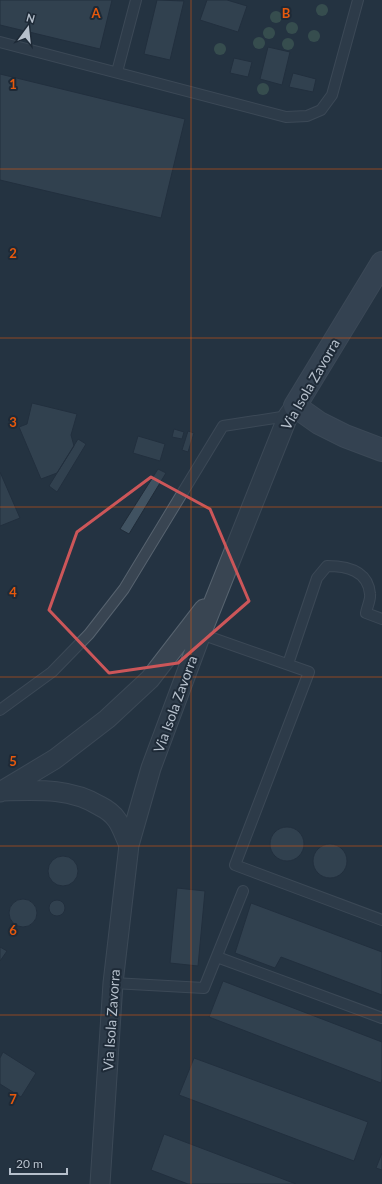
<svg xmlns="http://www.w3.org/2000/svg" width="382" height="1184" font-family="Lato,sans-serif">
<rect width="100%" height="100%" fill="#243342"/>
<path fill="#405261" stroke="#202c39" d="M0 0H112L100 49 0 25Z
M157 0 184 1 170 60 144 54Z
M207 0H227L247 6 238 32 200 20Z
M268 47 290 52 282 85 260 79Z
M234 58 252 62 248 77 230 73Z
M293 73 316 79 313 92 289 87Z
M0 74 185 119 161 218 0 180Z
M32 403 77 414 71 435 74 446 57 473 41 479 19 427 27 424Z
M174 429 184 432 182 439 172 437Z
M188 431 194 433 188 452 182 450Z
M138 436 165 444 160 461 133 453Z
M78 439 86 444 57 492 49 486Z
M158 469 166 473 129 534 120 529Z
M0 472 20 518 0 526Z
M270 844a17 17 0 1 1 34 0a17 17 0 1 1-34 0Z
M313 861a17 17 0 1 1 34 0a17 17 0 1 1-34 0Z
M48 871a15 15 0 1 1 30 0a15 15 0 1 1-30 0Z
M177 888 205 891 198 966 170 963Z
M9 913a14 14 0 1 1 28 0a14 14 0 1 1-28 0Z
M49 908a8 8 0 1 1 16 0a8 8 0 1 1-16 0Z
M251 903 382 952V995L281 957 275 968 235 953Z
M0 947 7 951 0 961Z
M223 981 382 1042V1079L381 1083 209 1017Z
M3 1052 36 1073 21 1097 0 1084V1058Z
M194 1058 368 1122 354 1161 179 1095Z
M164 1134 296 1184H188L151 1170Z
M382 1153V1170L376 1168Z"/>
<g fill="none" stroke-linecap="round" stroke-linejoin="round">
<defs>
<path id="service" d="M0 42 286 117 307 116 321 110 332 95 358 0
M117 72 136 0
M201 634 309 672 235 865 382 920
M288 664 317 578 327 566C346 566 368 570 370 594 371 599 367 607 366 613L382 619
M0 710 52 672 89 634 124 589 223 426 288 416
M217 957 382 1018
M113 983 204 988 243 891"/>
<path id="minor" d="M4 791C38 790 71 788 100 806 106 809 113 814 117 820 122 827 125 837 129 845
M0 792 55 759 107 719 150 679 204 609
M100 1184 113 983 129 845 151 768 201 634 288 416 295 406"/>
<path id="secondary" d="M382 263 295 406 319 423 345 436 382 450"/>
</defs>
<use href="#service" stroke="#57636f" stroke-width="12"/>
<use href="#minor" stroke="#57636f" stroke-width="21"/>
<use href="#secondary" stroke="#57636f" stroke-width="24"/>
<use href="#service" stroke="#394552" stroke-width="10"/>
<use href="#minor" stroke="#394552" stroke-width="19"/>
<use href="#secondary" stroke="#475465" stroke-width="22"/>
</g>
<g fill="#4c6e5e">
<circle cx="322" cy="10" r="6"/>
<circle cx="276" cy="17" r="6"/>
<circle cx="292" cy="28" r="6"/>
<circle cx="269" cy="33" r="6"/>
<circle cx="314" cy="36" r="6"/>
<circle cx="259" cy="43" r="6"/>
<circle cx="288" cy="44" r="6"/>
<circle cx="220" cy="49" r="6"/>
<circle cx="263" cy="89" r="6"/>
</g>
<path d="M0 0H382V1184H0ZM151 477 210 509 249 601 178 663 109 673 49 610 77 532Z" fill="#243342" fill-opacity=".55" fill-rule="evenodd"/>
<path fill="none" stroke="#cc5659" stroke-width="3" stroke-linejoin="round" d="M151 477 210 509 249 601 178 663 109 673 49 610 77 532Z"/>
<path fill="none" stroke="#e8590c" stroke-width="1" stroke-opacity="0.55" d="M191 0V1184M0 169H382M0 338H382M0 507H382M0 677H382M0 846H382M0 1015H382"/>
<g text-anchor="middle" dominant-baseline="central" stroke-width="4" stroke-linejoin="round" paint-order="stroke">
<g font-size="14" fill="#b6c0cc" stroke="#1e2a37">
<text transform="translate(310 384) rotate(-60)">Via Isola Zavorra</text>
<text transform="translate(175 704) rotate(-70)">Via Isola Zavorra</text>
<text transform="translate(111 1020) rotate(-86)">Via Isola Zavorra</text>
</g>
</g>
<g font-size="13" text-anchor="middle" font-weight="bold" fill="#e8590c" stroke="#1e2a37" stroke-width="4" stroke-linejoin="round" paint-order="stroke">
<text x="96" y="18">A</text>
<text x="286" y="18">B</text>
<text x="13" y="89">1</text>
<text x="13" y="258">2</text>
<text x="13" y="427">3</text>
<text x="13" y="597">4</text>
<text x="13" y="766">5</text>
<text x="13" y="935">6</text>
<text x="13" y="1104">7</text>
</g>
<g transform="translate(28 28) rotate(15)" stroke="#1e2a37" stroke-width="3" paint-order="stroke">
<path d="M0-3L7 15L0 10L-7 15Z" fill="#b6c0cc"/>
<text y="-6" font-size="11" font-weight="bold" text-anchor="middle" fill="#b6c0cc">N</text>
</g>
<path d="M10 1168v6h57v-6" fill="none" stroke="#b6c0cc" stroke-width="2"/>
<text x="16" y="1168" font-size="12" fill="#b6c0cc" stroke="#1e2a37" stroke-width="3" paint-order="stroke">20 m</text>
</svg>
